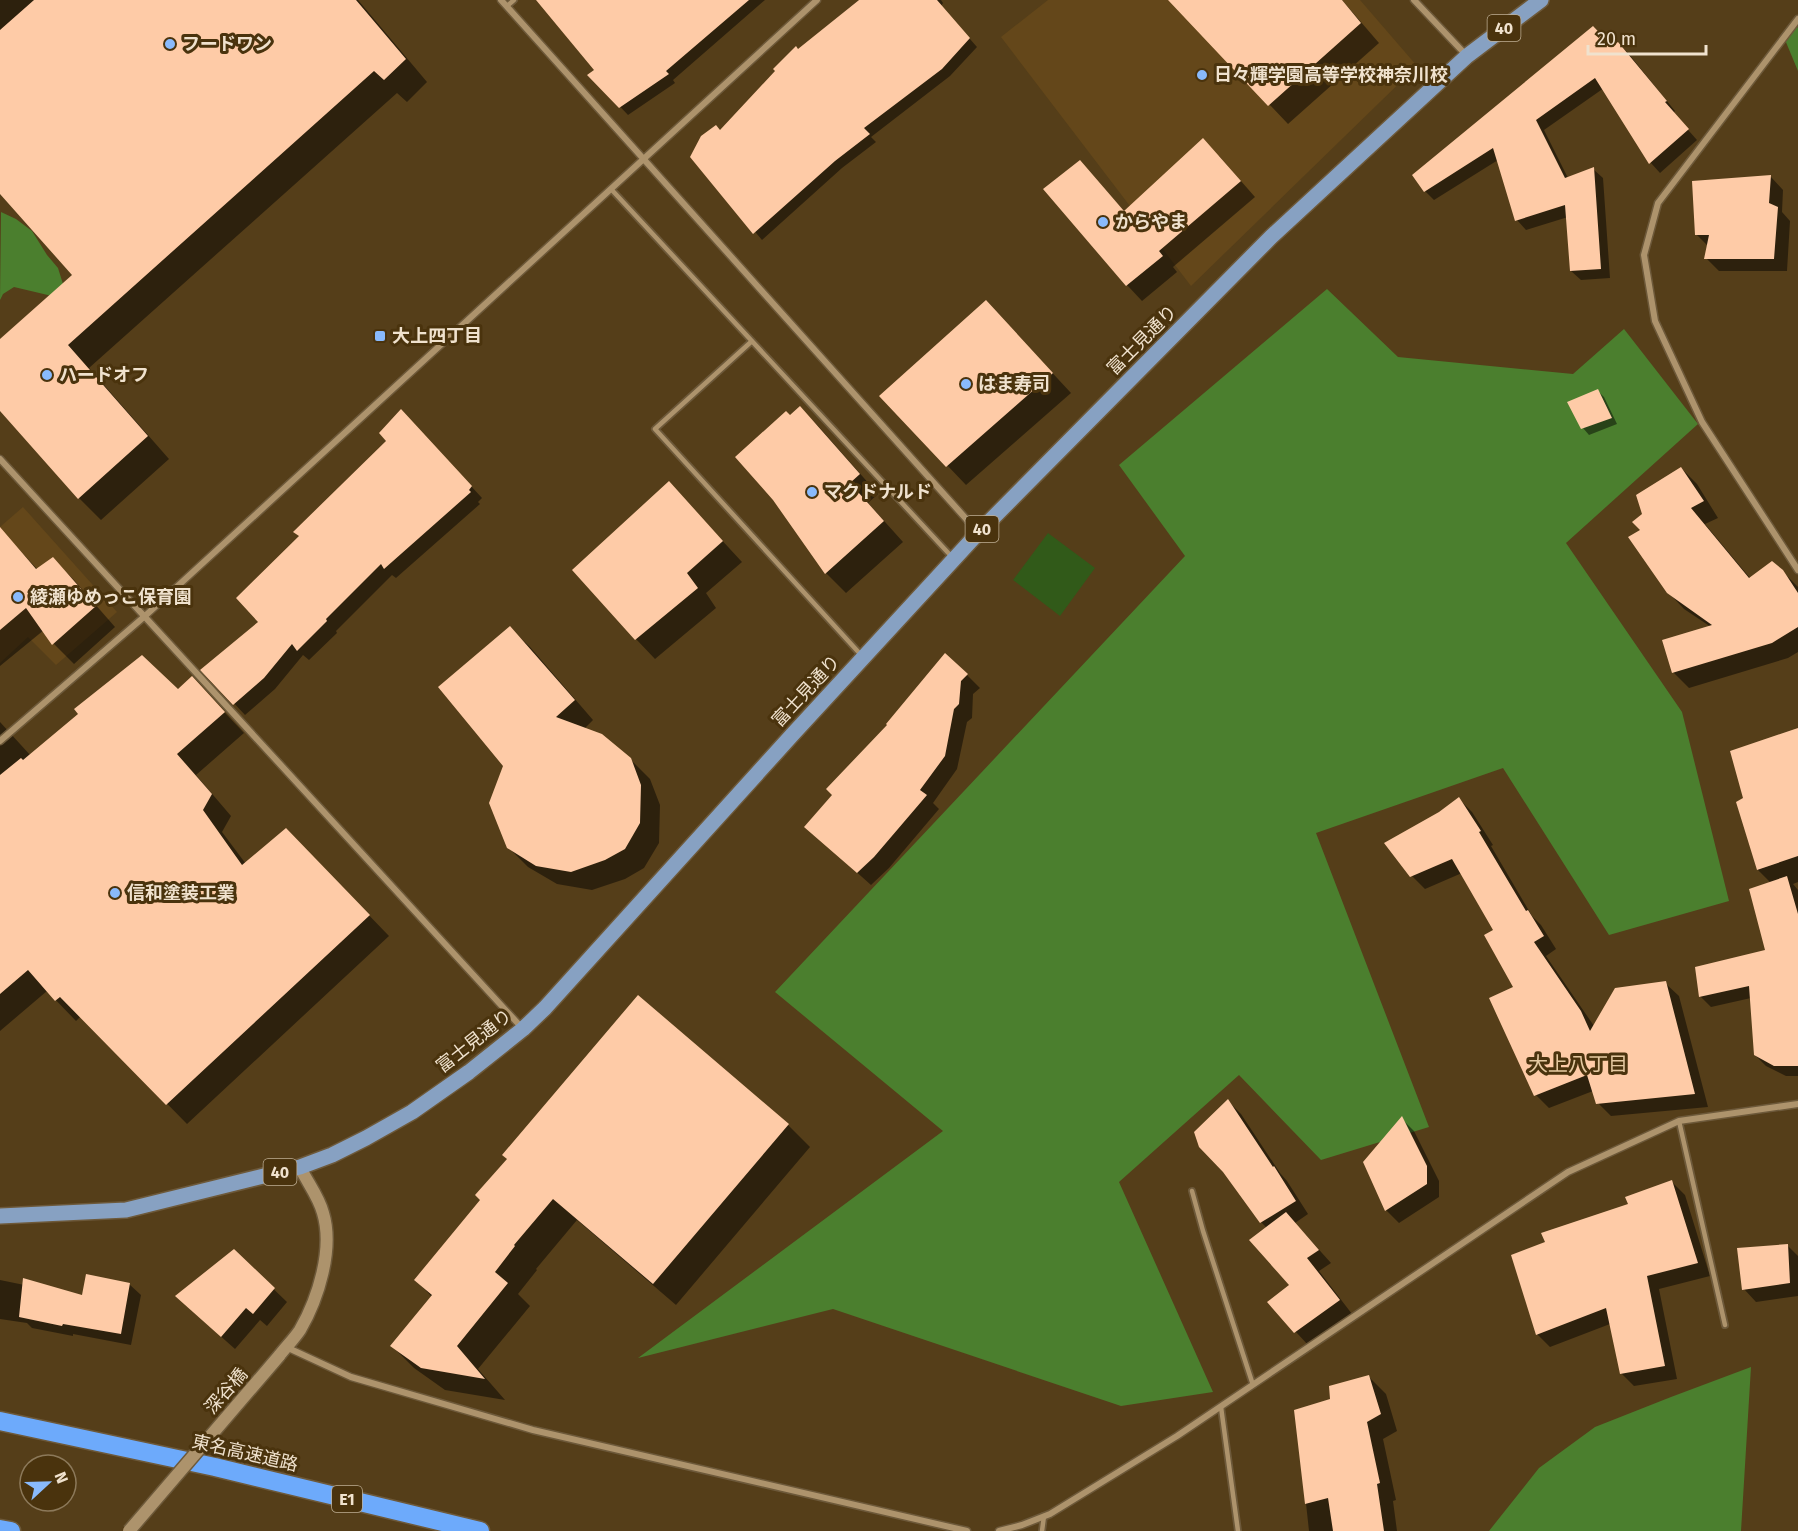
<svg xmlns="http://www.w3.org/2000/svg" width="1798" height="1531" font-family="'Fira Sans','Noto Sans JP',sans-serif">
<rect width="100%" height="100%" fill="#553e19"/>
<path fill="#64471a" d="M1048 0H1360L1417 66 1191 286 1001 37Z
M23 507 117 612 56 665 28 637 0 663V527Z"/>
<path fill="#315a19" d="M1048 533 1095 568 1060 616 1013 580Z"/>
<path fill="#4b7f2e" d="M1798 27V71L1783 35Z
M1 212 16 219 32 231 47 255 58 268 63 284 52 296 14 287 3 294 0 300Z
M1327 289 1398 357 1573 374 1624 329 1698 424 1566 543 1682 712 1729 901 1609 935 1503 768 1316 833 1429 1127 1321 1160 1239 1075 1119 1182 1213 1392 1121 1406 833 1309 638 1358 943 1131 775 992 1185 556 1119 465Z
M1751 1367 1741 1531H1489L1539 1468 1595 1427 1671 1397Z"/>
<path fill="#0007" d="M0 0H358L427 82 407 102 397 93 89 368 169 459 101 520 79 498 0 409V341L74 275 0 192Z
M538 0H765L673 80 675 83 628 115 590 75 596 70Z
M859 0H941L943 3 941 6 977 47 950 76 871 137 876 142 842 168 762 240 692 157 721 132 798 50Z
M1170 0H1342L1379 43 1288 124Z
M1618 44 1628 53 1675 111 1673 113 1697 140 1660 173 1651 163 1604 88 1544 130 1568 178 1593 169 1603 178 1610 278 1581 280 1571 271 1568 217 1526 230 1517 220 1498 160 1434 200 1425 191Z
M1219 156 1255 197 1173 267 1177 272 1142 301 1127 285 1080 162 1125 212Z
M1771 177 1783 190 1782 212 1790 221 1787 271H1719L1706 258 1708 246 1696 234Z
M1005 322 1071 393 966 485 881 396Z
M1598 391 1604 397 1617 424 1589 435 1583 428Z
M800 408 819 427 878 494 868 503 903 542 846 593 826 573 774 499Z
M412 422 482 498 478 502 480 504 396 578 392 575 336 631 337 633 309 660 303 655 275 689 245 715 203 670 260 622 300 536Z
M1681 468 1697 484 1718 518 1705 524 1750 578 1782 571 1798 587V652L1788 658 1689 688 1673 672 1711 627 1684 609 1668 592 1643 530 1644 515Z
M669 483 742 562 706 593 716 608 655 659 636 639Z
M4 533 38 570 53 559 73 579 115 627 74 664 54 644 44 630 0 666V536Z
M510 628 530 647 593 720 584 729 630 759 650 779 660 805 659 843 644 868 625 879 592 890 557 884 528 867 508 847 505 766Z
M967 675 980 688 973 694 972 718 967 722 957 769 933 803 939 809 889 868 871 885 806 827Z
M178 691 212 699 244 733 196 775 231 816 222 832 246 864 306 850 389 936 187 1124 81 1016 76 1021 47 991 0 1031V722L31 756Z
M1798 730V882L1793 884 1798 890V1076H1786L1766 1066 1755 1055 1751 998 1711 1007 1700 996 1767 951 1771 883 1758 870 1745 798Z
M1459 799 1472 812 1493 845 1491 846 1532 916 1541 925 1556 949 1546 956 1594 1026 1665 983 1679 996 1708 1107 1611 1116 1598 1103 1593 1091 1549 1108 1536 1095 1515 988 1495 931 1462 873 1425 889 1412 876 1440 813Z
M1228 1101 1241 1114 1280 1173 1287 1181 1308 1214 1295 1223 1331 1263 1319 1271 1352 1314 1308 1345 1296 1332 1291 1285 1267 1228 1261 1222Z
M1402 1119 1414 1131 1439 1181V1197L1399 1223 1386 1210 1365 1162Z
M788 1125 810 1147 676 1305 577 1220 536 1269 537 1270 518 1294 530 1306 478 1369 505 1400 445 1390 414 1368 392 1346 432 1297 416 1280 482 1200Z
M1672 1182 1685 1195 1710 1276 1659 1289 1677 1379 1634 1386 1621 1373 1610 1324 1550 1347 1537 1334 1630 1205Z
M1787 1245 1798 1256V1296L1756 1302 1744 1289Z
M234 1251 287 1302 267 1326 260 1320 235 1349 190 1309Z
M0 1280 83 1297 129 1284 141 1295 131 1345 73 1334V1336L32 1328 27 1323 0 1319Z
M1369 1377 1386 1394 1397 1431 1383 1439 1396 1500 1393 1501 1397 1531H1309L1296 1411 1332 1400Z"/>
<path fill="#fecba7" d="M34 0H356L406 59 384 80 374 71 68 345 148 436 78 499 0 411V339L72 275 0 194V30Z
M536 0H749L666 71 669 74 619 108 587 75 594 70Z
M859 0H937L970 38 942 69 864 128 870 134 835 161 753 234 690 157 701 136 716 125 720 130 775 71 773 69 796 46 798 49Z
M1168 0H1342L1361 23 1268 106Z
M1593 26 1612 46 1618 42 1667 101 1665 102 1689 129 1649 164 1595 78 1536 120 1565 178 1594 167 1601 269 1570 271 1565 205 1515 221 1493 148 1424 192 1412 175Z
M1203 138 1241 181 1159 251 1163 256 1126 286 1043 189 1080 160 1124 211Z
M1771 175 1769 203 1778 207 1774 259H1704L1709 235H1695L1692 181Z
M986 300 1053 373 946 467 879 396Z
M1598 389 1612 418 1581 429 1567 402Z
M800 406 860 474 850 483 884 521 825 574 773 500 735 457 786 411 790 415Z
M401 409 472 486 469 490 471 492 384 569 381 564 326 619 327 621 297 651 292 644 264 678 233 705 200 670 258 622 236 598 299 536 293 532 386 441 379 433Z
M1681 467 1704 501 1691 508 1749 578 1772 561 1783 570 1798 593V627L1772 643 1672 673 1662 640 1712 625 1667 593 1628 537 1640 530 1632 522 1642 514 1636 495Z
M669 481 723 541 687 573 698 588 635 640 572 570Z
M0 527 36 569 53 557 96 606 52 645 26 608 0 630Z
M510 626 575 700 556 717 602 734 631 758 641 785 640 823 625 849 605 860 571 872 536 866 507 848 489 803 503 766 438 687Z
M945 653 968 674 961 681 959 704 954 709 945 756 920 790 927 795 874 857 857 873 804 827 832 795 826 789 887 725 886 724Z
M142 655 178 689 192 676 225 712 177 754 212 794 203 810 242 865 286 828 370 915 166 1105 60 997 55 1001 28 970 0 994V775L21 758 23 760 78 714 74 709Z
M1798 728V856L1757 870 1736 802 1743 798 1730 751Z
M1459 797 1481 831 1479 832 1526 911 1528 910 1544 936 1534 942 1581 1011 1590 1031 1615 988 1666 981 1695 1094 1596 1104 1587 1075 1534 1096 1489 998 1513 987 1484 935 1493 930 1452 859 1410 877 1384 843 1439 812Z
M1787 876 1798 914V1066H1774L1754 1055 1749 986 1699 997 1695 967 1765 950 1749 889Z
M638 995 789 1124 653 1284 553 1199 514 1245 515 1246 495 1272 508 1283 457 1346 485 1379 421 1368 390 1346 432 1295 414 1280 480 1200 475 1195 507 1159 502 1155Z
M1228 1099 1273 1167 1274 1166 1296 1201 1260 1223 1223 1172 1199 1147 1194 1132Z
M1402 1116 1427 1166V1184L1385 1211 1363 1162Z
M1672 1180 1698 1263 1647 1276 1665 1366 1620 1374 1606 1308 1536 1335 1511 1255 1545 1242 1541 1233 1628 1204 1625 1197Z
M1286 1212 1319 1250 1307 1258 1340 1300 1294 1333 1267 1302 1289 1285 1249 1240Z
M1788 1244 1790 1283 1742 1290 1737 1248Z
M234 1249 275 1288 253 1314 246 1308 221 1337 175 1296Z
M86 1274 130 1283 121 1334 63 1324 62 1326 19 1317 23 1278 82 1295Z
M1369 1375 1381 1414 1367 1422 1380 1483 1377 1484 1384 1531H1333L1328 1498 1305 1504 1294 1410 1330 1399 1329 1386Z"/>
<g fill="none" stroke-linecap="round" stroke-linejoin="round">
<defs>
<path id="lane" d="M507 6 514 0
M611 189 952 557
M752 341 655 429 862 656
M1679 1121 1725 1325
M1192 1191 1203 1231 1253 1385
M1221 1407 1238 1531
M1042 1531 1044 1516"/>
<path id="street" d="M501 0 977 531
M1414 0 1467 56
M1798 19 1658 203 1644 255 1655 321 1702 422 1798 570
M0 459 523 1029
M0 741 145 616 817 0
M286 1347 351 1377 533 1430 967 1531
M999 1531 1022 1525 1050 1514 1177 1436 1568 1172 1679 1121 1798 1104"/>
<path id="secondary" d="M279 1356C286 1347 294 1339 300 1330 318 1299 334 1249 323 1213 319 1197 307 1182 300 1167"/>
<path id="primary" d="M0 1216 126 1210 300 1167 332 1155 366 1138 412 1112 469 1072 523 1029 545 1008 792 735 979 532 1271 237 1467 56 1541 0"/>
<path id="highway" d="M0 1421 215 1467 480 1531
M0 1529 11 1531"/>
</defs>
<use href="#lane" stroke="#6d593a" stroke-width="8"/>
<use href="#street" stroke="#6d593a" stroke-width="9"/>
<use href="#secondary" stroke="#6d593a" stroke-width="15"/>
<use href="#primary" stroke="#6d593a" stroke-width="18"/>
<use href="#highway" stroke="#6d593a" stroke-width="21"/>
<use href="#lane" stroke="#ad936c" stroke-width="4.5"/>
<use href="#street" stroke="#ad936c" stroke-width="6"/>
<use href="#secondary" stroke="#ad936c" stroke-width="12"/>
<use href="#primary" stroke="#87a1c2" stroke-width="15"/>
<use href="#highway" stroke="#6daafb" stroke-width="18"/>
<defs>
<path id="secondary-bridge" d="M129 1531 279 1356"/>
</defs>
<use href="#secondary-bridge" stroke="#6d593a" stroke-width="15" stroke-linecap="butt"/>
<use href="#secondary-bridge" stroke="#ad936c" stroke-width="12"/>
</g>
<g fill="#89bafc" stroke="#4a330d" stroke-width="2">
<circle cx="170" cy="44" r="6"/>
<circle cx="1202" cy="75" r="6"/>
<circle cx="1103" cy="222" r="6"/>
<rect x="374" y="330" width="12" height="12" rx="3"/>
<circle cx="47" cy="375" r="6"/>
<circle cx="966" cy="384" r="6"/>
<circle cx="812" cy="492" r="6"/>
<circle cx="18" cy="597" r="6"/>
<circle cx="115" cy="893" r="6"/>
</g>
<g text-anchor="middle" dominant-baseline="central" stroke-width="6" stroke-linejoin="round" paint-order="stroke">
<g fill="#4a330d" stroke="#beae94" stroke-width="1.5">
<rect x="1487.5" y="15" width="33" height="26" rx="4.5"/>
<rect x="965.5" y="516" width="33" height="26" rx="4.5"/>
<rect x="263.5" y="1159" width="33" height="26" rx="4.5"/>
<rect x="332" y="1486" width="30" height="26" rx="4.5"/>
</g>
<g font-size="16" font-weight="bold" fill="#f0e2ce">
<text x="1504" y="28">40</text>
<text x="982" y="529">40</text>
<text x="280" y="1172">40</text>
<text x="347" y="1499">E1</text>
</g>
<g font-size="18" font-weight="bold" fill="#f0e2ce" stroke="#4a330d" text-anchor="start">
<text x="182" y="44">フードワン</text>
<text x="1214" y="75">日々輝学園高等学校神奈川校</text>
<text x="1115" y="222">からやま</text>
<text x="392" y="336">大上四丁目</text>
<text x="59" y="375">ハードオフ</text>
<text x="978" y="384">はま寿司</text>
<text x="824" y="492">マクドナルド</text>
<text x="30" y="597">綾瀬ゆめっこ保育園</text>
<text x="127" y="893">信和塗装工業</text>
</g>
<g font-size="18" fill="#f0e2ce" stroke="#4a330d">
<text transform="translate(1142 340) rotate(-45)">富士見通り</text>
<text transform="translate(806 691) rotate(-47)">富士見通り</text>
<text transform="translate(474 1041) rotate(-38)">富士見通り</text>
<text transform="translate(226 1391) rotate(-49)">深谷橋</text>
<text transform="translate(245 1453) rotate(13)">東名高速道路</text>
</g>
<g font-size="20" fill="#e5c9a1" stroke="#4a330d">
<text x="1578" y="1064">大上八丁目</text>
</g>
</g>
<g transform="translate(48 1483) rotate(68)"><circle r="28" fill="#4a330d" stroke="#8c795a" stroke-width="1.5"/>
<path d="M0-4.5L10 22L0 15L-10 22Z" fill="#89bafc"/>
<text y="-9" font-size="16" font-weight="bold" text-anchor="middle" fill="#f0e2ce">N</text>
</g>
<path d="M1588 45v9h118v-9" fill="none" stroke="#f0e2ce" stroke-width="3"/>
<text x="1597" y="45" font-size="18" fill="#f0e2ce" stroke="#4a330d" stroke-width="4.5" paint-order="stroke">20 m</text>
</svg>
